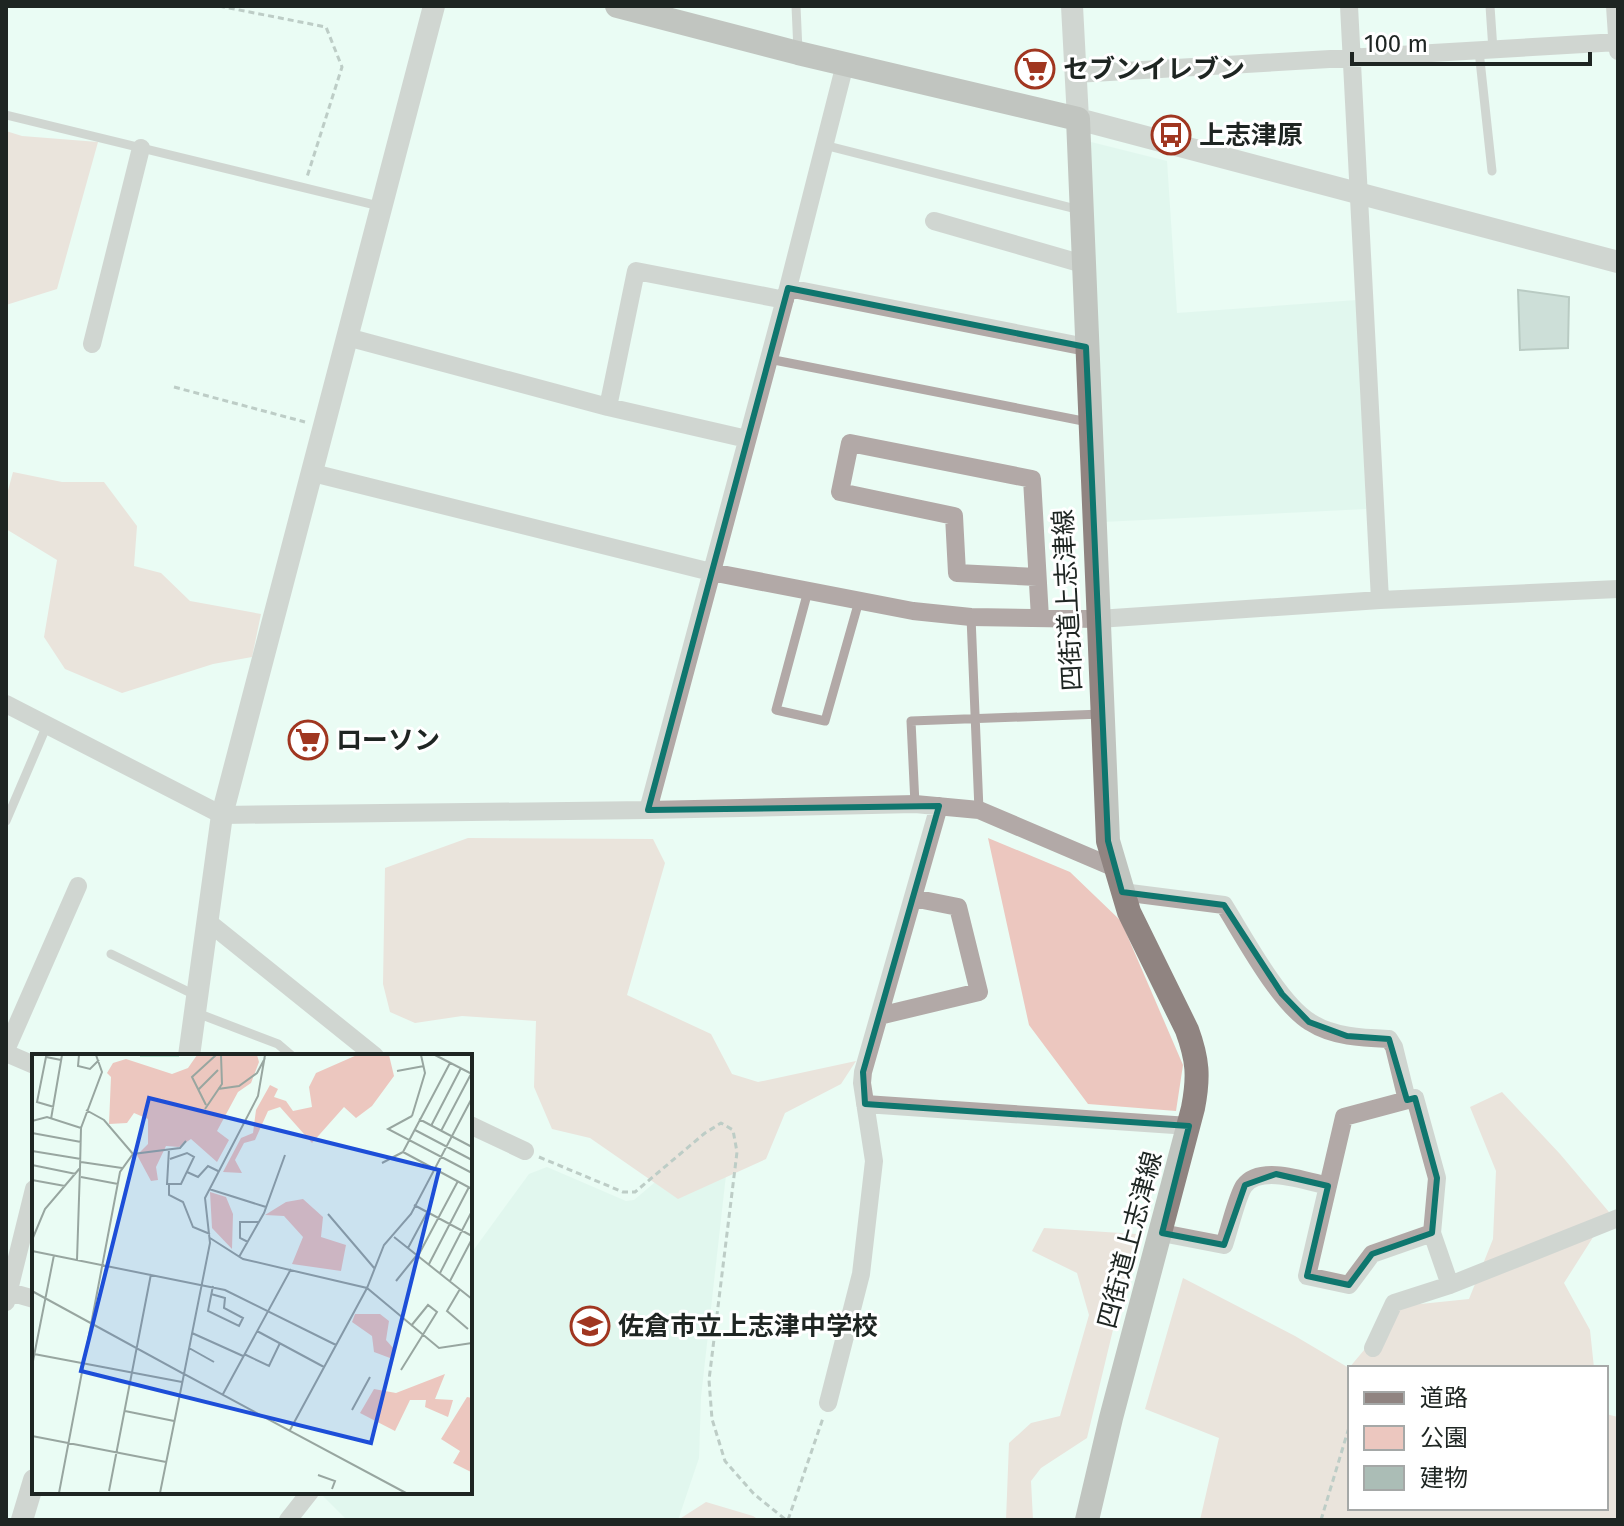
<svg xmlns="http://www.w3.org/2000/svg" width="1624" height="1526" font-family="'Fira Sans','Noto Sans JP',sans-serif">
<rect width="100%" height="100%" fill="#eafcf4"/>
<path fill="#d7f2e6" d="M1087 141 1167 161 1177 313 1357 300 1366 509 1102 522Z
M706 1139 728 1157 701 1397 699 1458 678 1520H347L319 1492H470V1255L529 1174 547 1167 626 1201 634 1200Z"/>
<path fill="#ecc7bf" d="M6 131 22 136 98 142 57 289 6 305Z
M13 472 62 482H104L137 526 134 566 161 573 190 601 261 614 252 657 213 664 122 693 65 669 44 637 57 560 6 529V498Z
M468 838 653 839 665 863 627 995 711 1034 732 1074 758 1082 856 1061 841 1084 785 1113 766 1159 678 1199 590 1138 552 1129 534 1087 536 1021 462 1016 415 1023 390 1012 383 984 385 868Z
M988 838 1070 872 1121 921 1183 1065 1176 1111 1088 1104 1029 1025Z
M1502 1092 1560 1154 1609 1212 1564 1283 1590 1330 1594 1368H1350V1508H1606V1414L1618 1417V1520H1200L1219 1438 1145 1409 1183 1278 1295 1336 1349 1368 1401 1306 1469 1299 1493 1239 1496 1171 1470 1107Z
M1044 1228 1136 1234 1087 1438 1041 1468 1031 1481 1033 1520H1006L1009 1443 1031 1423 1060 1416 1089 1315 1077 1273 1032 1251Z
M706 1502 753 1516 759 1520H678Z"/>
<path fill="#abbdb6" stroke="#7f9088" stroke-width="2" d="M1518 290 1569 297 1568 348 1520 350Z"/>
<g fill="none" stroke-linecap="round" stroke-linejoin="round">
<path stroke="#88948f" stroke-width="3" stroke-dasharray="6 4" stroke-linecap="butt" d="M219 6 326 27 342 67 307 177
M174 387 305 422
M539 1157 623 1192H635L705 1133 721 1123 733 1130 737 1152 709 1380 712 1419 725 1461 754 1494 786 1520
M788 1520 823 1418
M1321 1520 1350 1424"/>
<path stroke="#b2a9a7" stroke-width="9" d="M796 6 798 51
M1490 6 1493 50
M1479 51 1492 171
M6 115 379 206
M824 145 1080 210
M769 359 1088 422
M808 591 776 710 825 721 859 601
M971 617 979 810
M915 804 911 721 1102 714
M6 821 47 725
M111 954 197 996
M197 1013 278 1044 292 1056"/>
<path stroke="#b2a9a7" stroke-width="18" d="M1349 6 1380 600
M1615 6 1618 51
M1075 74 1618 42
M934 221 1083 264
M788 288 1086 347
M347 337 608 407 747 439
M92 344 141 148
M608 407 636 271 785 300
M313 473 711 572 913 611 971 617 1098 619 1380 600 1618 589
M1037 577 957 573 954 516 840 492 850 443 1032 479 1040 618
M6 704 222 815 648 810 915 804 979 810 1115 868
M648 810 788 288 845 64
M1122 892 1224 905C1244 937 1279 1003 1310 1022 1333 1037 1363 1038 1389 1039L1394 1047 1407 1100
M207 921 375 1056
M879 1016 979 992 958 907 913 898
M6 1050 78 886
M6 1053 34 1065
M865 1104 1189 1126
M470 1125 525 1151
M1162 1233 1224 1245C1229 1231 1237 1196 1244 1186 1260 1164 1306 1181 1328 1186
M1432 1233 1372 1254 1349 1285 1307 1276 1344 1117 1415 1098 1437 1178 1432 1233 1450 1285
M6 1291 34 1299
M6 1302 34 1189
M1373 1348 1394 1303 1450 1285 1618 1218
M828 1403 861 1274 874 1161 862 1083 863 1072 939 806
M288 1520 310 1492"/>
<path stroke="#b2a9a7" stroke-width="22" d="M1072 6 1078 119 1618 262
M189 1056 222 815 434 6
M22 1520 34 1480"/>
<path stroke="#908481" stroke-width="24" d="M617 6 798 53 1078 119 1108 841 1129 912 1187 1030C1198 1060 1199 1077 1193 1108L1111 1418 1087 1520"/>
</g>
<path d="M0 0H1624V1526H0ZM788 288 1086 347 1108 841 1122 892 1224 905 1282 994 1309 1022 1347 1036 1389 1039 1407 1100 1415 1098 1437 1178 1432 1233 1372 1254 1349 1285 1307 1276 1328 1186 1276 1174 1245 1185 1224 1245 1162 1233 1189 1126 865 1104 863 1072 939 806 648 810Z" fill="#eafcf4" fill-opacity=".55" fill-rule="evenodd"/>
<path fill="none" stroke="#0f766e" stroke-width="6" stroke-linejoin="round" d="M788 288 1086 347 1108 841 1122 892 1224 905 1282 994 1309 1022 1347 1036 1389 1039 1407 1100 1415 1098 1437 1178 1432 1233 1372 1254 1349 1285 1307 1276 1328 1186 1276 1174 1245 1185 1224 1245 1162 1233 1189 1126 865 1104 863 1072 939 806 648 810Z"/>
<defs>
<symbol id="supermarket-ring" viewBox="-11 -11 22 22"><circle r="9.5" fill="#fff" stroke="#a03620" stroke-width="1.5"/><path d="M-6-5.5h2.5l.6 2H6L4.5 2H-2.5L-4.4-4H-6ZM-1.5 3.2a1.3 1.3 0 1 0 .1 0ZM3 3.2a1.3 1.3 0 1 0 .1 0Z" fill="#a03620"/></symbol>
<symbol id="bus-ring" viewBox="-11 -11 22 22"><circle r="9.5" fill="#fff" stroke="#a03620" stroke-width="1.5"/><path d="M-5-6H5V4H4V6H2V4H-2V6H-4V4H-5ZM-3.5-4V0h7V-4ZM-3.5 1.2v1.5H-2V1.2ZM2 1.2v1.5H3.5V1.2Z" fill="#a03620"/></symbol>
<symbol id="school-ring" viewBox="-11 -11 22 22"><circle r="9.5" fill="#fff" stroke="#a03620" stroke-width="1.5"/><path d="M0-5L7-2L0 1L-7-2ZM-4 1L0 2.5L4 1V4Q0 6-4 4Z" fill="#a03620"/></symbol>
</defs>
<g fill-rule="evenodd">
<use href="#supermarket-ring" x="1013" y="47" width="44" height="44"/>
<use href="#bus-ring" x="1149" y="113" width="44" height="44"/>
<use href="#supermarket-ring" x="286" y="718" width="44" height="44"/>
<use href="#school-ring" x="568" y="1304" width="44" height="44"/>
</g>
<g text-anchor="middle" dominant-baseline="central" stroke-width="6" stroke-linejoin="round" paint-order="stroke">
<g font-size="26" font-weight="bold" fill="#1e2522" stroke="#fff" text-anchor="start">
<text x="1063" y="69">セブンイレブン</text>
<text x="1199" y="135">上志津原</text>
<text x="336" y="740">ローソン</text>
<text x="618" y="1326">佐倉市立上志津中学校</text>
</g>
<g font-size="26" fill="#1e2522" stroke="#fff">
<text transform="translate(1068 600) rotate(-93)">四街道上志津線</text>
<text transform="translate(1130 1240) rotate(-75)">四街道上志津線</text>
</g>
</g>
<g transform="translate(32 1054)">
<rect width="440" height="440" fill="#eafcf4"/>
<path d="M165 1H225L227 8 219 29 206 38 185 77 197 86 185 108 159 85 147 93 134 92 124 113 126 126 119 127 105 101 116 90V65L102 59 95 69 77 70 79 23 75 19 81 9 94 5 140 20 156 14ZM325 1H357L362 22 340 52 324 64 312 53 280 89 248 53 236 57 223 86 212 89 203 106 210 119 191 118 209 84 221 79 224 56 238 31 246 35 242 43 254 47 261 57 280 53 277 33 284 19ZM178 138 194 143 201 160 200 195 180 174ZM271 145 291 163 289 183 314 191 309 217 260 210 271 183 252 162 233 161 254 148ZM323 260H348L357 267 354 286 362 295 358 304 342 298 340 282 320 268ZM413 320 403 345 421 346 416 363 393 353 394 346H378L363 377 328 359 342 335 364 339ZM435 343 440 344 439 418 421 409 428 397 409 385Z" fill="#ecc7bf"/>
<path fill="none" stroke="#b9e6d4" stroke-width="4" d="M108 1H147"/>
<path fill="none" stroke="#98a6a0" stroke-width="2" d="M47 1 46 12 58 15 67 6M233 1 226 42 173 144 178 189 152 320 374 439M403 1 440 20M365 17 392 12M186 35 207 32 225 19 233 4M166 36 186 16M174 51 160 23 184 1M22 53 5 48 14 3 29 6M173 55 190 30 189 1M54 56 72 66 101 100M380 62 356 75 440 119M380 62 393 19 389 1M19 65 30 1M387 65 440 93M0 67 15 63 49 74M399 72 429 14M383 76 440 106M409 77 439 20M0 79 49 88M137 95 135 130H149L162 103 155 99 138 105M0 97 49 105M371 98 418 9M49 108 90 114M350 109 371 98 440 135M0 111 44 120M155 118 166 123 176 112 186 117M49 123 86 130M0 126 33 132M137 130V141L151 148 161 173 178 180M177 135 234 153M382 151 440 182M296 160 343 215M362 183 440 245M178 184 211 205 335 234 407 294 440 289M0 186 13 155 48 114 49 74 70 18 64 1M216 188 208 184V168H227M376 194 399 151M0 197 193 236 304 291M386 202 426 127M207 203 232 159 253 101M45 206 48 114M397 210 437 133M408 219 440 157M364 227 385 201M418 227 440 185M428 235 415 257 436 275M0 237 152 320 128 439M179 240 193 244 192 254 211 264 207 272 176 257 181 232M225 277 292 313M160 279 211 302M157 294 182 308M2 300 150 328M212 300 237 312 248 289M0 312 22 201M369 316 405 258 396 251 379 272M191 340 259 215M320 356 338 323M93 357 142 367M258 376 335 234 352 191 379 160 440 44M0 382 134 408M286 421 303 427 300 435M77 437 119 220M27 439 88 118 101 100 148 94 154 87"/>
<path fill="#1d4ed8" fill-opacity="0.15" stroke="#1d4ed8" stroke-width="4" d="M117 44 407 116 339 389 49 317Z"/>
<rect width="440" height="440" fill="none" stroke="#1e2522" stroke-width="4"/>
</g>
<rect width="1624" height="1526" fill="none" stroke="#1e2522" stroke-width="16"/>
<rect x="1348" y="1366" width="260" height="144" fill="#ffffff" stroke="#a5a8a7" stroke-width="2"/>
<rect x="1364" y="1392" width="40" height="12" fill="#908481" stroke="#a5a8a7" stroke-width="2"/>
<text x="1420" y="1406" font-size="24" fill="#1e2522">道路</text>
<rect x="1364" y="1426" width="40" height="24" fill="#ecc7bf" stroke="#a5a8a7" stroke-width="2"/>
<text x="1420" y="1446" font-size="24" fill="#1e2522">公園</text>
<rect x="1364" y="1466" width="40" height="24" fill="#abbdb6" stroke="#a5a8a7" stroke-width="2"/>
<text x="1420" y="1486" font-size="24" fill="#1e2522">建物</text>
<path d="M1352 52v12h238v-12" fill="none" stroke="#1e2522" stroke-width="4"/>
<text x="1364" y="52" font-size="24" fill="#1e2522" stroke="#ffffff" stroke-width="6" paint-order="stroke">100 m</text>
</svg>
